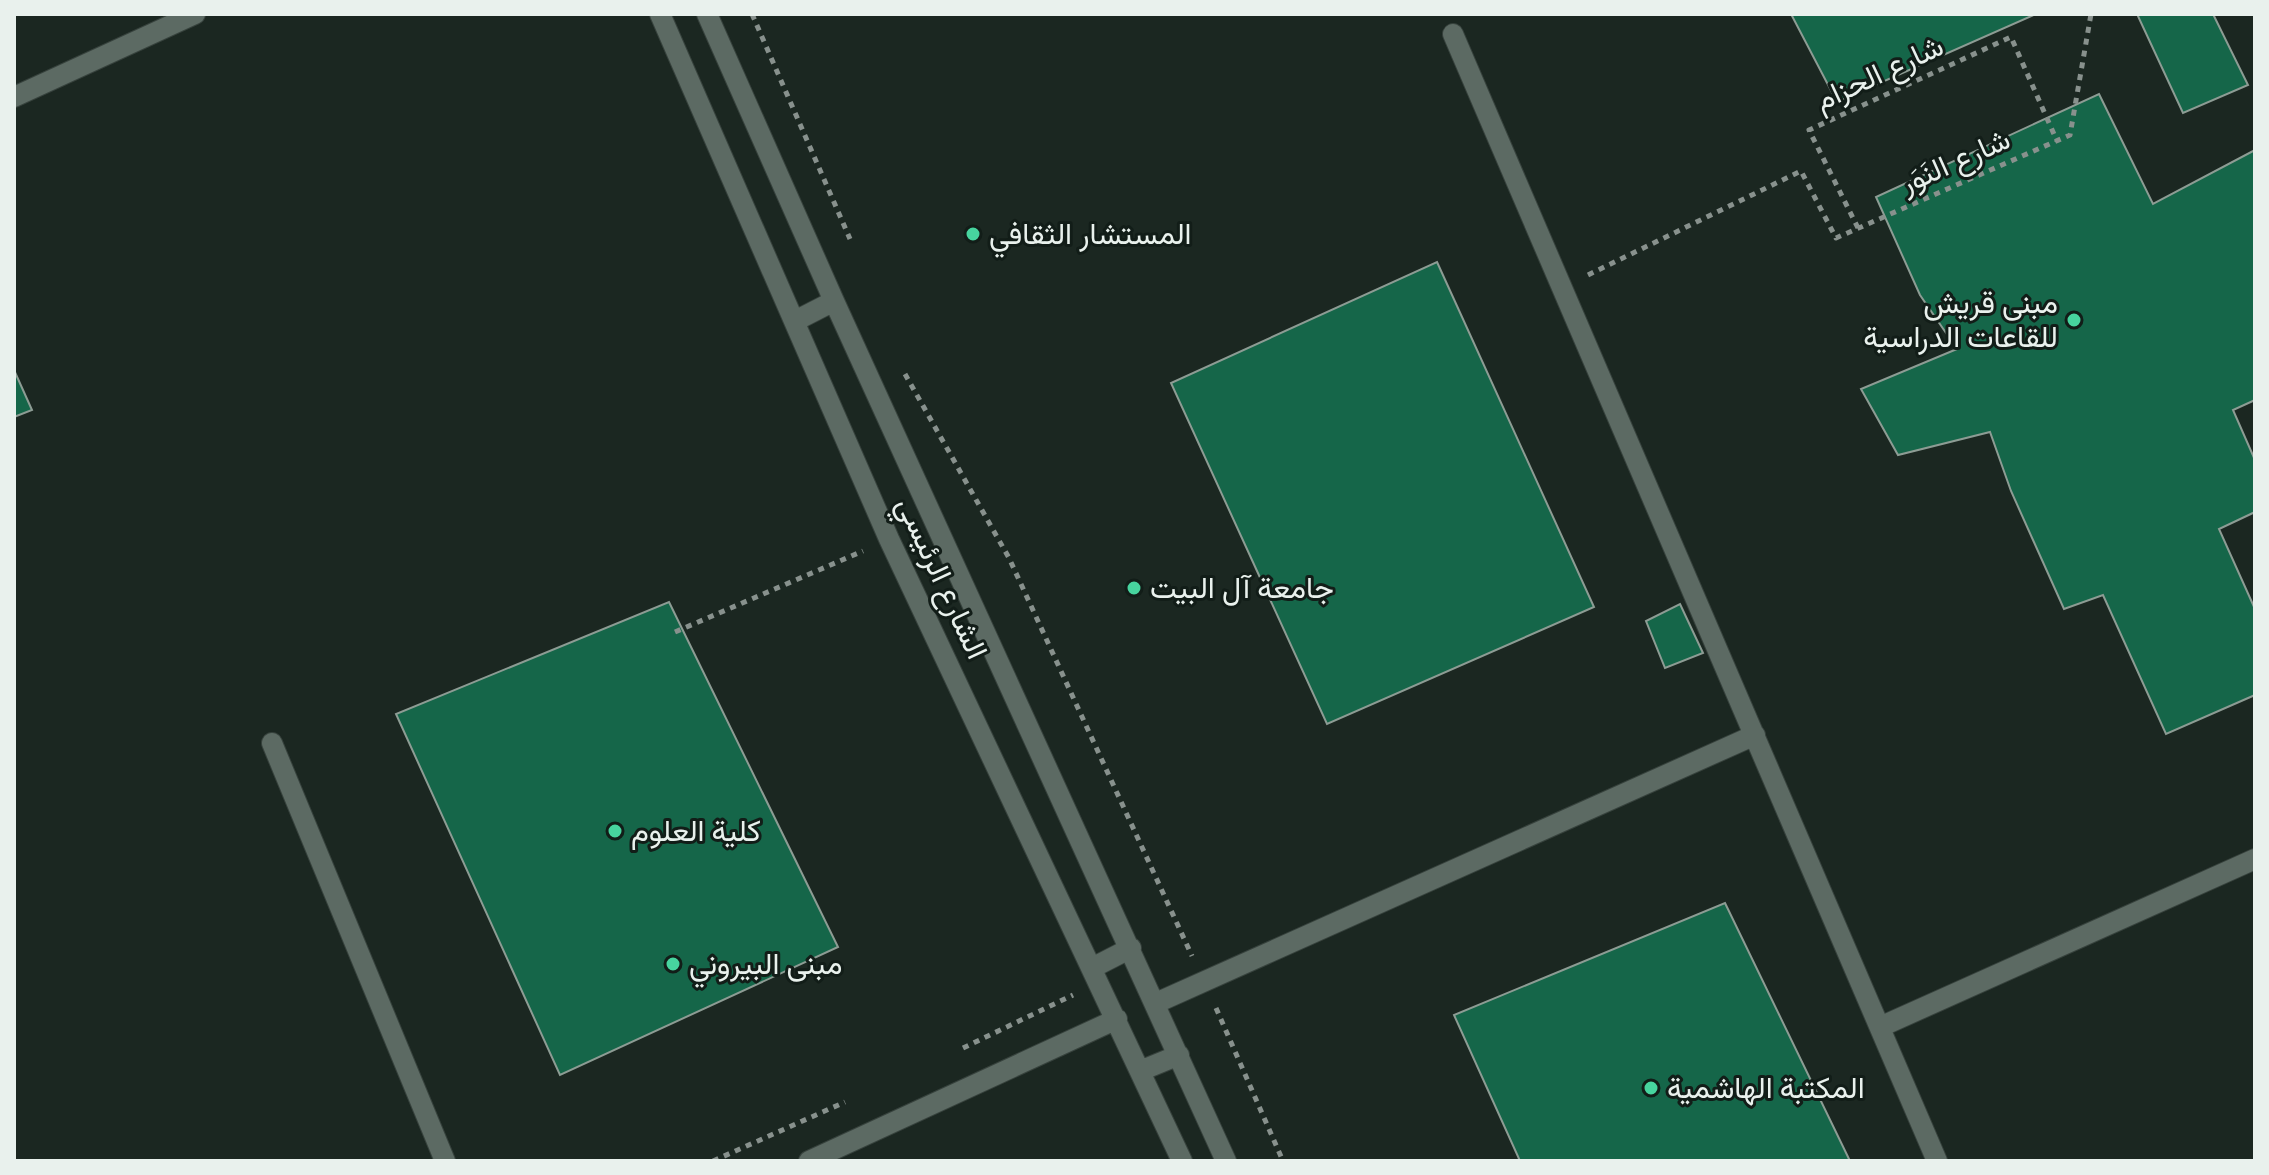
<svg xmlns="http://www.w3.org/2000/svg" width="2269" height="1175" font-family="Karla,Vazirmatn,sans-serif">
<rect width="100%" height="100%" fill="#1b2721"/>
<path fill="#156649" stroke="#8d9c94" stroke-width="2" d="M1791 14H2036L1837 102Z
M2137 14H2213L2248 85 2183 113Z
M2099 94 2153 204 2255 150V400L2233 410 2255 460V512L2219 529 2255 609V695L2166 734 2103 595 2064 609 2011 491 1990 432 1898 455 1861 389 1957 349 1920 295 1876 197Z
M1437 262 1594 607 1327 724 1171 383Z
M14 370 32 410 14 417Z
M669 602 838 947 560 1075 396 714Z
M1680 604 1703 653 1665 668 1646 621Z
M1725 903 1850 1161H1520L1454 1015Z"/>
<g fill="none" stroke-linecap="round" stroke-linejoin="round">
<defs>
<path id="minor" d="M660 14 889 539 1182 1161
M707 14 834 301 1226 1161
M1453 34 1937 1161
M14 97 195 14
M795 321 834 301
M272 743 445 1161
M1092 968 1131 948
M1156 1003 1755 735
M1880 1027 2255 859
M1140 1071 1179 1055
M809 1161 1117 1019"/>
</defs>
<use href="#minor" stroke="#37423d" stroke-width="22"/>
<path stroke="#88918d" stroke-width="5" stroke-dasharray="6 6" stroke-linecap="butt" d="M752 14 850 239
M1858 228 1809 130 2011 37 2057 141
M1588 275 1801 171 1836 238 2070 135 2091 14
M905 374 1009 558 1192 956
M675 632 863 551
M1216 1008 1283 1161
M963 1048 1073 995
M713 1161 845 1102"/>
<use href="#minor" stroke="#5c6a63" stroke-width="20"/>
</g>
<g fill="#47d49e" stroke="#121d18" stroke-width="3">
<circle cx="973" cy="234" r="8"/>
<circle cx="2074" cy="320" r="8"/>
<circle cx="1134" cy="588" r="8"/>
<circle cx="615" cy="831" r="8"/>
<circle cx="673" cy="964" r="8"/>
<circle cx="1651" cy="1088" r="8"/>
</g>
<g text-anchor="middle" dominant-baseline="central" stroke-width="6" stroke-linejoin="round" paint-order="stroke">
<g font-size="30" fill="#e9f1ed" stroke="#121d18">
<text transform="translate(1879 73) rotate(-25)">شارع الحزام</text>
<text transform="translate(1955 161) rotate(-24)">شارع النَوَر</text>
<text transform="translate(942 578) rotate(65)">الشارع الرئيسي</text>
</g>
<g font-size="30" fill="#e9f1ed" stroke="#121d18" text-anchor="start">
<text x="989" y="234">المستشار الثقافي</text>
<text x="2058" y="303" text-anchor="end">مبنى قريش<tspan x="2058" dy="34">للقاعات الدراسية</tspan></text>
<text x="1150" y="588">جامعة آل البيت</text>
<text x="631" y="831">كلية العلوم</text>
<text x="689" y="964">مبنى البيروني</text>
<text x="1667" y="1088">المكتبة الهاشمية</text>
</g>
</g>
<rect width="2269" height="1175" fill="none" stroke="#e9f1ed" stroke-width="32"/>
</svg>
